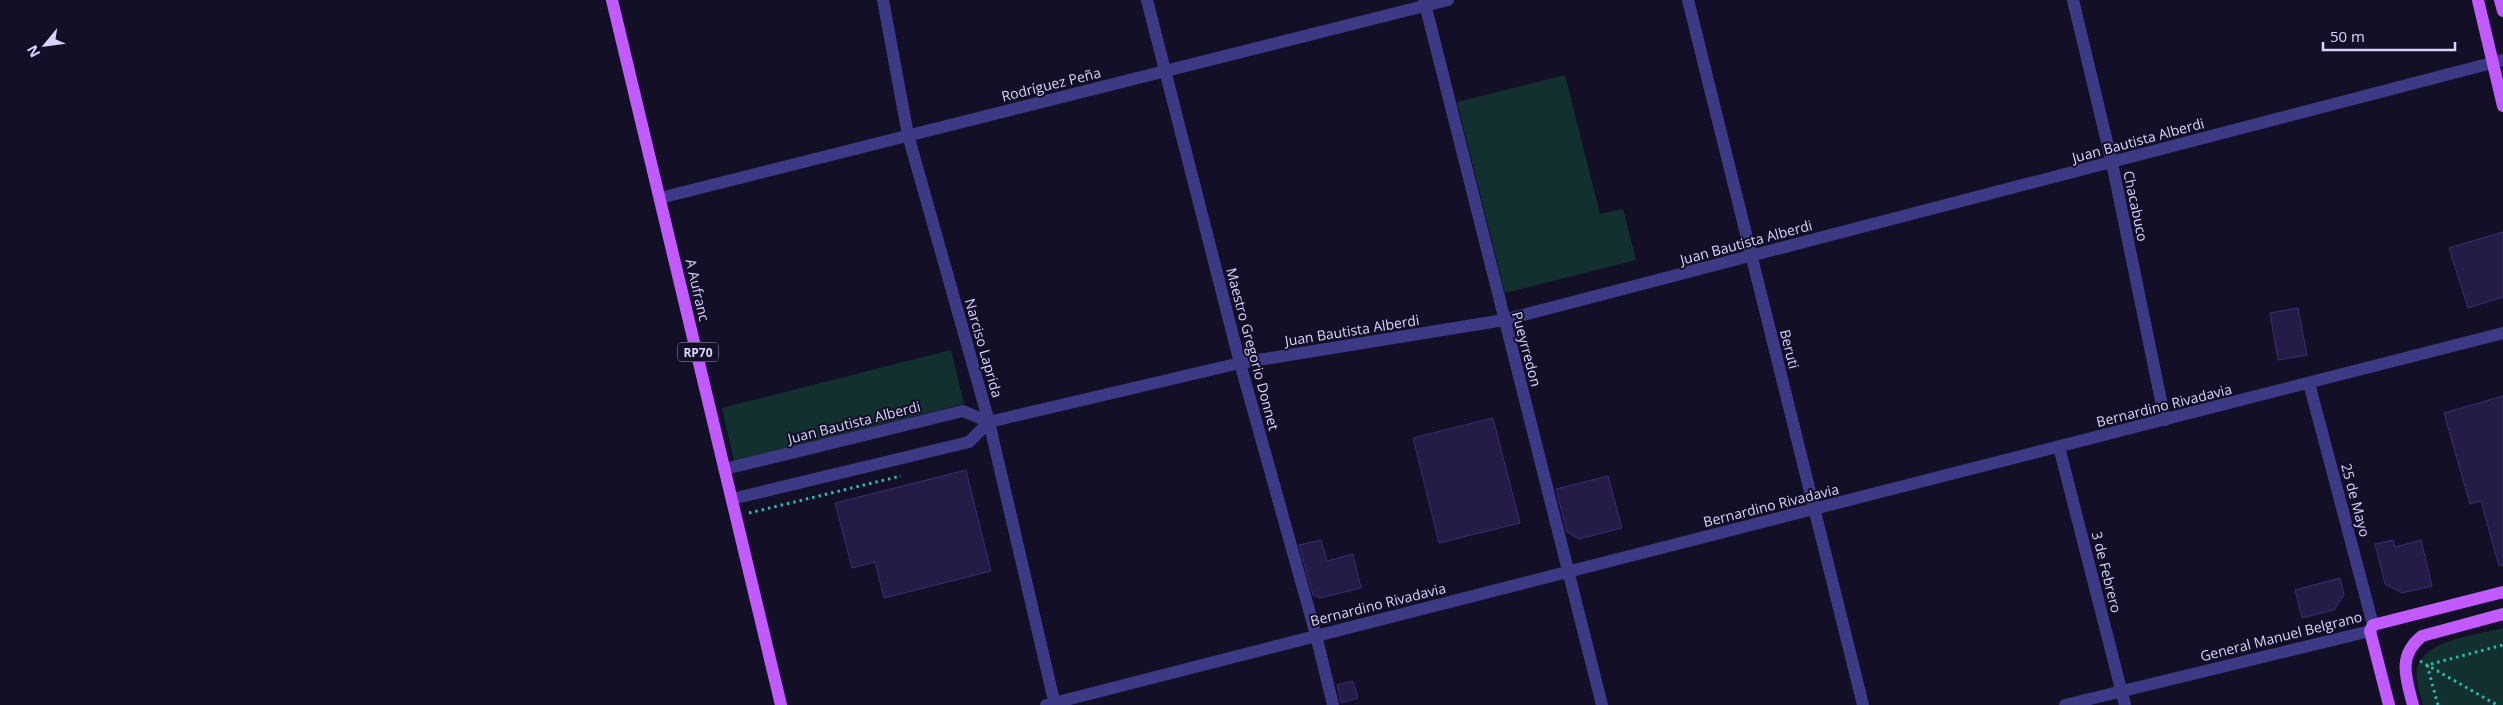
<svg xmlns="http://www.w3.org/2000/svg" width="2503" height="705" font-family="'Open Sans',sans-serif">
<rect width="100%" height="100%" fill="#130f26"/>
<path fill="#12302f" d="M1565 75 1600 214 1623 209 1636 260 1505 293 1457 102Z
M951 350 964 404 734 461 722 408Z
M2503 628V705H2423C2420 694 2415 682 2417 670 2421 640 2478 635 2503 628Z"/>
<path fill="#241b47" stroke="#3b2d73" d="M2503 232V297L2468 308 2449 248Z
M2298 308 2307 355 2278 360 2270 313Z
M2503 396V565L2499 566 2481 501 2470 504 2444 413Z
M1493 418 1520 523 1439 543 1413 438Z
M966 470 991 571 884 598 875 562 852 568 835 503Z
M1608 476 1622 528 1579 539 1567 532 1556 489Z
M1321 540 1327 561 1353 554 1361 588 1320 598 1313 595 1299 545Z
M2393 540 2395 547 2421 540 2432 586 2402 593 2385 584 2375 544Z
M2340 578 2344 595 2334 610 2302 618 2295 590Z
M1353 681 1358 698 1341 703 1337 685Z"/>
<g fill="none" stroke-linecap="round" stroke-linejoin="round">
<path stroke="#2fb8b0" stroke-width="3" stroke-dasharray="2.5 4" stroke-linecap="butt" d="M749 513 901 476
M2420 661 2497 705
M2438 705 2427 665 2503 645"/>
<path stroke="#3d3a85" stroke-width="12" d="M883 0 908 135 989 422 1055 705
M1147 0 1240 363 1316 635 1333 705
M1424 0 1602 705
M1688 0 1863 705
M2073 0 2112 163 2165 420
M660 198 1448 0
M2309 383 2373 625
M2059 447 2125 705
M725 469 963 411 989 422
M732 499 969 442 989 422 1240 363 1504 320 2503 60
M1046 705 2503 333
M2065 705 2370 631"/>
<path stroke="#c25bff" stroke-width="12" d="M612 0 781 705
M2478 0 2503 106
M2500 0 2503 11
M2389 705 2370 631 2373 625 2503 592
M2413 705C2406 678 2397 656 2422 636L2503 614"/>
</g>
<g text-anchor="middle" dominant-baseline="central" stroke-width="4" stroke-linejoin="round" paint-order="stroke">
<rect fill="#130f26" stroke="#9e99be" stroke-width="1" x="678" y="342.5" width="40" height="19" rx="4"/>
<g font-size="12" font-weight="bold" fill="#d9d4ff">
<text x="698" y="352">RP70</text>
</g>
<g font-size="14" fill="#d9d4ff" stroke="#130f26">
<text transform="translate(1051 84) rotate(-14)">Rodríguez Peña</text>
<text transform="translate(2138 140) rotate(-15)">Juan Bautista Alberdi</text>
<text transform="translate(2136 206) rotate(78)">Chacabuco</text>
<text transform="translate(1746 242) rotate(-15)">Juan Bautista Alberdi</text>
<text transform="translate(698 290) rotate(77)">A Aufranc</text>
<text transform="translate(1352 330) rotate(-9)">Juan Bautista Alberdi</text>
<text transform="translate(984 348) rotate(74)">Narciso Laprida</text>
<text transform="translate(1253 349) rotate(75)">Maestro Gregorio Donnet</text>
<text transform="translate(1527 349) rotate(75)">Pueyrredon</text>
<text transform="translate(1790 349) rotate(76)">Beruti</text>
<text transform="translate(2164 405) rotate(-14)">Bernardino Rivadavia</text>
<text transform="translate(854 422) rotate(-14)">Juan Bautista Alberdi</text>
<text transform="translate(2356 500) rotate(75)">25 de Mayo</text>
<text transform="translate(1771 505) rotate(-14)">Bernardino Rivadavia</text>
<text transform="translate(2107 572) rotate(76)">3 de Febrero</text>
<text transform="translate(1378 604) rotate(-14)">Bernardino Rivadavia</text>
<text transform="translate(2281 636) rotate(-14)">General Manuel Belgrano</text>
</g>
</g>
<g transform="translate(45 45) rotate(241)" stroke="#130f26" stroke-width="4" paint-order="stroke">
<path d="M0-4L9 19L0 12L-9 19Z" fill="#d9d4ff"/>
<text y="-8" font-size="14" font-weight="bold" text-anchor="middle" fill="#d9d4ff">N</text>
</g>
<path d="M2323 42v8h132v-8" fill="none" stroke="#d9d4ff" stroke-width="2.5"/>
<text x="2330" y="42" font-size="15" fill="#d9d4ff" stroke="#130f26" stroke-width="4" paint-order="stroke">50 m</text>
</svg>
